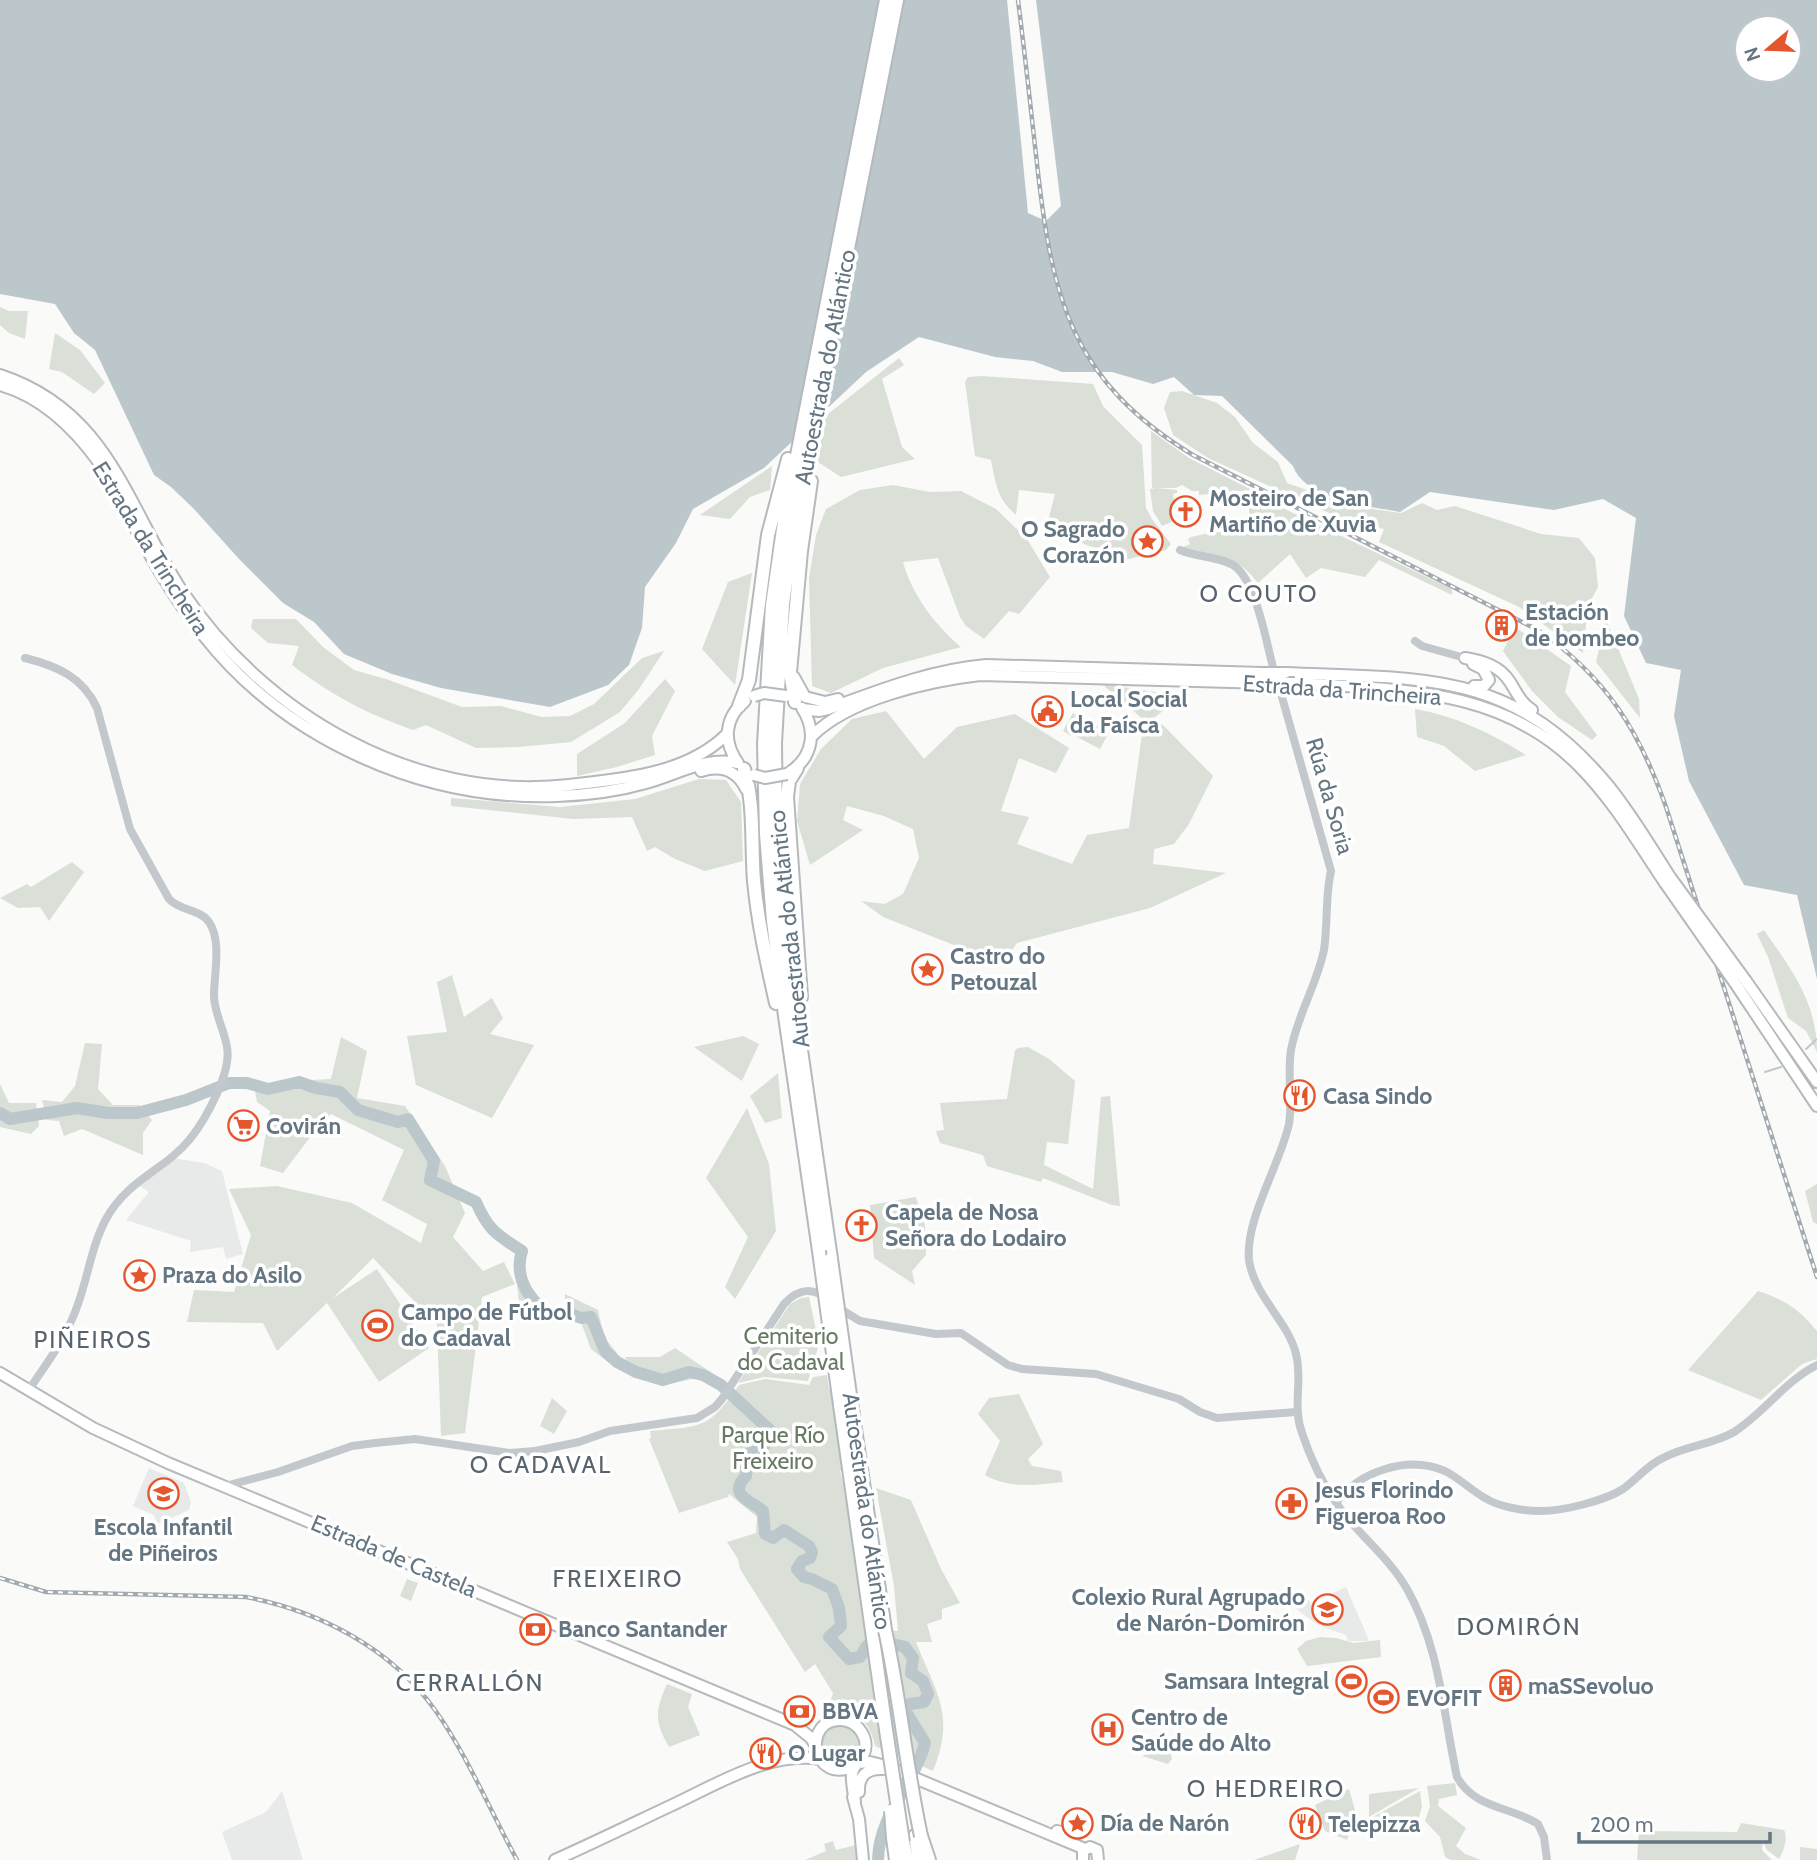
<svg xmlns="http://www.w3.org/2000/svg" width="1817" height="1860" font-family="Cabin,sans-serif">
<rect width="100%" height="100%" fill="#fafaf8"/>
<path fill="#e8e9e9" d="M172 1158 204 1163 222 1171 243 1254 226 1259 223 1247 190 1252 191 1241 126 1220 149 1192 138 1185Z
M149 1468 184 1483 191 1502 189 1510 157 1524 154 1515 133 1506Z
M1346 1587 1365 1631 1369 1641H1348L1346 1635 1318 1625 1291 1605 1309 1600 1311 1604Z
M282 1791 303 1860H232L222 1832 266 1812Z"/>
<path fill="#dadfd7" d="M0 307 9 311H28L25 339 9 333 0 325Z
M55 333 80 350 105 383 94 394 62 372 49 369Z
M899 358 904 365 882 379 902 447 915 459 841 477 818 462 824 417Z
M982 376 1093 384 1103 406 1142 445 1146 508 1152 519 1171 544 1166 550 1125 560 1046 529 1055 494 1019 490 1016 515C997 498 996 485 991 460L975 456 965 382 968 377Z
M1182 391 1217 403 1235 417 1253 443 1278 462 1287 483 1352 506 1401 513 1422 503 1437 510 1455 506 1541 534 1579 538 1595 558 1598 587 1588 606 1583 653 1519 607 1379 542 1384 529 1342 519 1208 458 1173 435 1164 408 1170 392Z
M1151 431 1189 458 1252 490 1199 495V491H1192L1182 485 1176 488H1157L1177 490V493L1173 494 1176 515H1179V519L1162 526 1153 511 1150 489 1156 488H1152Z
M772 466 770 490 750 497 730 519 700 515Z
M893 485 930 492 961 491 996 509 1027 539 1050 577 1019 614 1009 611 984 639 966 626 960 617 938 558 903 562C912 595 935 625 961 647L883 668 831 693 812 686 809 578 816 535 826 509 860 490Z
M1248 494 1266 500 1452 589V595L1379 560 1365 577 1321 568 1306 578 1290 554 1258 583C1231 548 1216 562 1183 547L1190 544 1188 539 1191 537 1250 524Z
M752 573 735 685 702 649 728 582Z
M253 619H296L323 647 354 670 386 679 462 707 501 706 542 717 570 716 594 704 642 658 664 651 639 689 620 712 571 742 518 747 476 748 426 725 413 730C365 713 333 696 292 665L299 646 268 643 251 628Z
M1606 619 1639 699 1640 718 1596 662Z
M1515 627 1571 666 1565 692 1597 735 1592 740 1558 717 1532 691 1503 651Z
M665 679 675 691 652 736 655 755 617 767 577 776V754L625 723Z
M1102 684 1182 696 1155 717 1213 776 1189 824 1174 844 1154 849 1153 864 1226 873 1150 908 1017 943 1002 964 883 917 861 901 885 904 903 894 919 858 913 829 884 816 847 806 843 820 863 830 810 865 797 821 800 784 821 749 852 719 886 711 924 759 957 727 1015 714 1069 748 1056 773 1019 758 1001 811 1029 817 1017 844 1072 864 1087 835 1129 828 1144 720Z
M1415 709C1455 716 1491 733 1526 755L1475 771 1444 746 1417 737Z
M1073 713 1081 718 1071 736 1063 731Z
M1083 719 1109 732 1100 749 1075 736Z
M699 779 726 780 741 802 743 861 705 871 675 859 655 847 647 851 632 817 573 819 451 806V798L560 807 635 799Z
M72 862 84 872 49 921 40 907 18 908 0 898 27 884 31 887Z
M1764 930C1791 969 1817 1002 1817 1052L1806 1031 1788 1018 1768 957 1757 934Z
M452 975 464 1017 492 998 503 1018 490 1034 534 1045 492 1118 416 1085 407 1036 447 1032 437 982Z
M743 1036 759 1044 742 1081 694 1047Z
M341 1037 367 1051 357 1098 405 1106 445 1166 465 1213 453 1237 483 1271 504 1262 515 1284 482 1297 465 1433 441 1436 437 1325 373 1258 333 1298 377 1269 429 1348 379 1382 327 1303 277 1351 263 1323 187 1322 194 1290 234 1292 251 1235 229 1189 277 1186 352 1203 421 1243 427 1224 382 1200 404 1150 331 1114 317 1128 283 1173 260 1166 270 1111 257 1102 255 1091 275 1082 331 1079Z
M85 1043 102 1044 98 1089 113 1105H139L152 1120 143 1133V1155L82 1129 64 1136 59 1121 47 1120 42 1100 62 1102 75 1086Z
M1028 1047 1049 1059 1075 1081 1068 1144 1047 1142 1044 1165 1093 1189 1101 1097 1110 1096 1120 1206 1112 1205 1043 1178 1041 1182 987 1166 983 1155 940 1143 936 1131 944 1130 940 1103 1007 1099 1015 1050 1018 1048Z
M778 1073 782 1118 765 1123 750 1096Z
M0 1084 9 1103H36L39 1126 31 1134 0 1127Z
M747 1108 769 1164 776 1231 735 1299 725 1287 748 1237 706 1178Z
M1817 1184V1224L1813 1222 1805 1191Z
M916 1197 925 1226 926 1255 912 1271 915 1285 874 1258 870 1205Z
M528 1281 544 1321H529L519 1303 517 1283Z
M1758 1291C1785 1300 1798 1308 1817 1331V1359L1802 1364 1761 1400 1688 1370Z
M565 1294 598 1310 604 1337 617 1353 609 1363 591 1349 581 1322 565 1308Z
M809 1297 819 1344 808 1381 764 1377 738 1383 790 1304 801 1298Z
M675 1348 724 1381 721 1388 701 1377 674 1383 632 1377 625 1357H660Z
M827 1375 829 1389 831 1390 843 1471H840L847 1497 865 1630 898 1631 894 1586 876 1488 911 1500 941 1569 960 1603 942 1609V1619L927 1624 932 1642H916C936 1693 956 1715 933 1771L875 1746C870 1720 853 1705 826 1715L833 1693 815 1664 805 1672 740 1569 738 1559 727 1542 756 1533 757 1517 729 1494 728 1497 679 1513 649 1439 651 1438 650 1431C702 1426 708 1430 739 1385L765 1379 809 1385 813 1377Z
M1019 1394 1043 1444 1028 1459 1032 1466 1061 1471 1063 1482C1036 1485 1009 1489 985 1475L1000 1441 978 1414 989 1398Z
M552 1398 567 1411 554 1434 540 1426Z
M407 1579 418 1583 411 1601 400 1596Z
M1320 1637 1336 1638 1354 1643 1380 1640 1381 1657 1307 1666 1297 1649 1306 1641Z
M667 1684 692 1694 688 1707 700 1735 669 1747C654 1721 655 1711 667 1684Z
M822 1744a19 19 0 1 1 38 0a19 19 0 1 1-38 0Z
M1159 1734 1182 1741V1749L1174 1747 1170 1751 1172 1759 1168 1764 1142 1756 1147 1754 1149 1745 1155 1747Z
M1455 1783 1457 1795 1439 1799 1438 1806 1466 1828 1456 1846 1465 1854 1481 1860H1451L1445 1857 1440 1837 1425 1821 1430 1806 1427 1786Z
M1419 1788 1369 1817V1794Z
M1349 1789 1356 1814 1347 1840 1325 1831 1315 1805Z
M1420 1791 1422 1807 1419 1817H1396L1378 1825 1368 1824 1369 1819Z
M1741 1823 1784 1830C1788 1838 1784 1851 1779 1859L1767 1850 1763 1842 1762 1850 1772 1860H1637L1639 1831 1737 1832Z
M833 1841 836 1850 856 1845 858 1860H805L826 1851 824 1844Z
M1300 1844 1295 1860H1254Z
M1800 1847 1817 1849V1860H1800Z"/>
<path fill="#bbc7cb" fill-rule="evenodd" d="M0 0H1007L1028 213 1046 221 1061 206 1036 0H1817V979L1797 895 1744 885 1689 781 1674 716 1681 670 1646 663 1624 616 1636 518 1603 499 1554 510 1430 492 1400 512C1368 506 1305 500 1293 466L1222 396 1194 395 1174 377 1153 384 1112 372H1062L1033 361 995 357 919 337 866 372 764 468 693 509 676 543 645 587 642 628 629 665 608 685 550 707 441 688 392 674 344 654 314 622 283 603 240 560 193 508 171 487 154 475 95 350 74 333 55 304 0 294ZM1747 28H1789V70H1747Z"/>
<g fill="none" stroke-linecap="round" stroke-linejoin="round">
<path stroke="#bbc7cb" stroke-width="2" d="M1806 1049 1817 1039
M1765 1072 1781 1067"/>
<path stroke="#bbc7cb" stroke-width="12" d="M0 1113 10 1119 77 1108 108 1113H137L186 1100 229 1083H247L268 1089 299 1082 316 1088 340 1092 358 1110 398 1122 408 1119 434 1161 430 1180 476 1202C488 1230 497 1235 522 1251 513 1279 532 1308 559 1317L568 1313 581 1318 591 1317 605 1351 617 1362 636 1372 663 1380 689 1372 703 1375 721 1385 773 1433 762 1449 748 1454 746 1476C727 1495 751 1501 763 1511L765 1534 773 1538 784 1530 809 1546 812 1552 810 1558 802 1561 797 1569 804 1577 812 1579 832 1589 839 1608 841 1626 829 1637 849 1659 860 1657C863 1654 864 1650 866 1647 874 1637 894 1645 905 1647L913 1658 911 1673 923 1681 928 1694 924 1702 910 1704 905 1707 906 1712 925 1743C914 1785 879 1814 878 1860"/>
<defs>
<path id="primary" d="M0 1373 93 1428 168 1463 795 1725 811 1738 816 1746
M857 1763 870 1762 886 1766 1085 1849
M854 1766C812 1786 801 1719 841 1720 859 1721 871 1740 863 1756 859 1763 853 1766 852 1774 851 1783 854 1793 855 1802
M859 1792C858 1776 867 1768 883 1769
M853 1797 859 1819 863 1860
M1057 1831 1072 1834 1078 1830 1082 1822
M555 1860C593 1843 630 1825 668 1807 714 1786 768 1751 820 1759
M1083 1860V1851L1090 1847 1097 1850 1098 1860"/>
<path id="trunk" d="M0 375C109 411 126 505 182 591 266 716 416 802 569 785 623 779 687 774 727 734
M0 385C43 397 75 429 100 464 133 522 162 585 204 636 287 741 424 801 557 796 586 795 618 791 646 783 676 775 706 756 738 763
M1465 658C1483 661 1500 666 1510 682 1517 693 1521 703 1532 710
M1473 664 1483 669 1489 680 1484 686H1474
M1285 673C1422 679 1511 669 1607 784 1631 813 1650 846 1670 877
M794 677 805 697 825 702 838 699
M1295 683C1399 690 1501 687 1579 766 1613 800 1638 843 1665 883
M803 709 819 711 828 709C880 690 930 670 986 665L1262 673
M812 736C849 699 928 681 980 675L1267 683
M738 763C723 742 724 718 745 701
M701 771C720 765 737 770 746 789
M790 772C813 757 817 731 802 708
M1746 981 1817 1082
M1737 986 1817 1106"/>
<path id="motorway" d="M795 702 790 672 801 551 811 481
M739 706 749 680 768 535 788 459
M797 768 789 781 787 797 801 997
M744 769C755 804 751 844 754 881 758 923 767 963 776 1003
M819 1251 785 1016 773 921 766 834 764 744 772 605 784 522 886 0
M831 1259 798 1029 784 920 776 832 775 743 783 604 794 523 897 0
M851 1402 885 1630
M840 1405 886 1730
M915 1836 919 1860
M921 1836 929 1860
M893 1838 896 1860
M903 1842 907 1860"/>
</defs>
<use href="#primary" stroke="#b5babe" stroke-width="14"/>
<use href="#trunk" stroke="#b4b9bd" stroke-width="14"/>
<use href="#motorway" stroke="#b4b9bd" stroke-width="16"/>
<path stroke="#c3c8cc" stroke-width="8" d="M1180 550C1196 557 1217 556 1233 565 1256 579 1266 642 1273 667
M1415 641 1422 646 1465 658
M25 658C57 666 83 677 97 708L130 829 169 899C180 911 200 909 209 922 222 941 214 974 214 995 214 1013 224 1029 227 1047 232 1072 206 1119 190 1139 165 1170 128 1179 106 1219 92 1245 88 1276 78 1304 67 1337 47 1363 28 1391
M1280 690 1331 871C1325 897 1328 924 1324 950 1317 984 1297 1016 1291 1050 1287 1075 1293 1100 1289 1124 1280 1165 1245 1219 1249 1260 1254 1296 1288 1321 1296 1354 1303 1381 1292 1406 1302 1433 1310 1457 1322 1483 1337 1504 1357 1534 1388 1556 1407 1589 1440 1647 1443 1713 1457 1777 1475 1809 1510 1806 1538 1824L1544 1837 1547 1860
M837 1307 860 1321 936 1334 961 1333 1008 1365 1022 1369 1096 1374 1179 1399 1200 1412 1217 1418 1296 1412
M225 1486 278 1472 352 1446 375 1443 415 1439 510 1453 535 1451 579 1442 610 1431 697 1418 715 1407 722 1399 784 1304C797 1290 811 1286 827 1299
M1336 1503C1359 1471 1408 1455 1445 1471 1459 1478 1471 1490 1485 1498 1499 1507 1524 1511 1541 1511 1563 1511 1604 1501 1623 1489 1637 1479 1648 1464 1665 1457 1686 1446 1714 1444 1734 1432 1764 1413 1785 1381 1817 1365"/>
<use href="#primary" stroke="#fff" stroke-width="10"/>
<use href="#trunk" stroke="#fff" stroke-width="10"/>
<use href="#motorway" stroke="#fff" stroke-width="12"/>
<defs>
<path id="rail" d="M1018 0C1025 55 1031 110 1037 164 1052 298 1071 381 1193 455L1538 630C1606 677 1639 730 1666 807L1817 1277
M0 1578 46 1592 246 1597C319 1611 391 1648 435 1710 466 1753 491 1812 517 1860"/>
</defs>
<use href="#rail" stroke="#a2aab0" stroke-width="4.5"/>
<use href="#rail" stroke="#fff" stroke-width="2" stroke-dasharray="5" stroke-linecap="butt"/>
<defs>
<path id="trunk-bridge" d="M1262 673H1285
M1267 683H1295
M754 696 764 693 786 696
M754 775 765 778 787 774
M1670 877 1746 981
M1665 883 1737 986"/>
<path id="motorway-bridge" d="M819 1251 840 1405
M831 1259 851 1402
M885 1630C900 1698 906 1767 921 1836
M886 1730 903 1842
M891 1811 893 1838"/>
</defs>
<use href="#trunk-bridge" stroke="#b4b9bd" stroke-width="14" stroke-linecap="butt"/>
<use href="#motorway-bridge" stroke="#b4b9bd" stroke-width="16" stroke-linecap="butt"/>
<use href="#trunk-bridge" stroke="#fff" stroke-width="10"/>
<use href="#motorway-bridge" stroke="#fff" stroke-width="12"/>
</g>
<defs>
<symbol id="church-ring" viewBox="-11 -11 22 22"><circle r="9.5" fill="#fff" stroke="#e4572e" stroke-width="1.5"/><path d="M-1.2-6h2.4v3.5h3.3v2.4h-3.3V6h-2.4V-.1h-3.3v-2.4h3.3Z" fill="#e4572e"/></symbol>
<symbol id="sight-ring" viewBox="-11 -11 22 22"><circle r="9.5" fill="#fff" stroke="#e4572e" stroke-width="1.5"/><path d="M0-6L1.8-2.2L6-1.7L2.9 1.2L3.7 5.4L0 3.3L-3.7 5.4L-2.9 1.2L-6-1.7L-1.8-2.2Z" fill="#e4572e"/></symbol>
<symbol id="building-ring" viewBox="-11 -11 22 22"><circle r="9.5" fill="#fff" stroke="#e4572e" stroke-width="1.5"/><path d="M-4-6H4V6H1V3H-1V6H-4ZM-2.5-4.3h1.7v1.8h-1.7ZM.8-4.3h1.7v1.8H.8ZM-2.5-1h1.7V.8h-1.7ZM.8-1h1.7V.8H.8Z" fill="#e4572e"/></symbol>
<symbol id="civic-ring" viewBox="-11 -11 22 22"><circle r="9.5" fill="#fff" stroke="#e4572e" stroke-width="1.5"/><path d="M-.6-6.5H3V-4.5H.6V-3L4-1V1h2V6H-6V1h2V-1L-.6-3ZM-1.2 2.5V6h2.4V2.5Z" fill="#e4572e"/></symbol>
<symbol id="restaurant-ring" viewBox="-11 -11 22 22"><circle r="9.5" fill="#fff" stroke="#e4572e" stroke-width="1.5"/><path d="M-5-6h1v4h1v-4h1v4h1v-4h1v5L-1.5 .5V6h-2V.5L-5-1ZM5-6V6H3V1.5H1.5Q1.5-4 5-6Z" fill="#e4572e"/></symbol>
<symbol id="supermarket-ring" viewBox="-11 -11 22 22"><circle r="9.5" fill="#fff" stroke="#e4572e" stroke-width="1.5"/><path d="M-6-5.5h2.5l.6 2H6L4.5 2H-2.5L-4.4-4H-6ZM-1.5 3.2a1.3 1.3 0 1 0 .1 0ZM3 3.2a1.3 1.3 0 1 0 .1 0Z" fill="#e4572e"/></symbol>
<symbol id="stadium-ring" viewBox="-11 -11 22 22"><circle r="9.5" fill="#fff" stroke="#e4572e" stroke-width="1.5"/><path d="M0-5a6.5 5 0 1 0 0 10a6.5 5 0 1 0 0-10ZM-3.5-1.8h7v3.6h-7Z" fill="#e4572e"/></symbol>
<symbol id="school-ring" viewBox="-11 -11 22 22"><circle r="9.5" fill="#fff" stroke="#e4572e" stroke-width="1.5"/><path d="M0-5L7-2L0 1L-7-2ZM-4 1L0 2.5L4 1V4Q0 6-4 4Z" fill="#e4572e"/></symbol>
<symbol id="pharmacy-ring" viewBox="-11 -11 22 22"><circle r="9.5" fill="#fff" stroke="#e4572e" stroke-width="1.5"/><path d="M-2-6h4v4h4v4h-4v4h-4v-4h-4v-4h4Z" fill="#e4572e"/></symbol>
<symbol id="bank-ring" viewBox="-11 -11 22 22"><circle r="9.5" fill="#fff" stroke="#e4572e" stroke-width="1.5"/><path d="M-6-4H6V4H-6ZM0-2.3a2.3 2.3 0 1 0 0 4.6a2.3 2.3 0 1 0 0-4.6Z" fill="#e4572e"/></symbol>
<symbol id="hospital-ring" viewBox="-11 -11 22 22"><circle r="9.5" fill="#fff" stroke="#e4572e" stroke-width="1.5"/><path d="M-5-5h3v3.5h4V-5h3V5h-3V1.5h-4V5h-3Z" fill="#e4572e"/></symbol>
</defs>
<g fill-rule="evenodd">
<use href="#church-ring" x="1168" y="494" width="35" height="35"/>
<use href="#sight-ring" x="1130" y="524" width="35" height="35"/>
<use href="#building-ring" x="1484" y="608" width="35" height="35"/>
<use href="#civic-ring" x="1030" y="694" width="35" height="35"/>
<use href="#sight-ring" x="910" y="952" width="35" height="35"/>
<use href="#restaurant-ring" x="1282" y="1078" width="35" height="35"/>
<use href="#supermarket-ring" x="226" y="1108" width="35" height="35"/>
<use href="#church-ring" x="844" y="1208" width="35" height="35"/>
<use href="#sight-ring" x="122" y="1258" width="35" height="35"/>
<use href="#stadium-ring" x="360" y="1308" width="35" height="35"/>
<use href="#school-ring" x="146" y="1476" width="35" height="35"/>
<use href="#pharmacy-ring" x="1274" y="1486" width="35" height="35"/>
<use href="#school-ring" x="1310" y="1592" width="35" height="35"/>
<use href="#bank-ring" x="518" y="1612" width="35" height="35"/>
<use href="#stadium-ring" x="1334" y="1664" width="35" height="35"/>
<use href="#building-ring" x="1488" y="1668" width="35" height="35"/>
<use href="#stadium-ring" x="1366" y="1680" width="35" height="35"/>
<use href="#bank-ring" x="782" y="1694" width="35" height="35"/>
<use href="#hospital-ring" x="1090" y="1712" width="35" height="35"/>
<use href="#restaurant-ring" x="748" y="1736" width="35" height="35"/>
<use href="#sight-ring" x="1060" y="1806" width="35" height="35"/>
<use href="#restaurant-ring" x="1288" y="1806" width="35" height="35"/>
</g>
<g text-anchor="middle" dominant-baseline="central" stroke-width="7" stroke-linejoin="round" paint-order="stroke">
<g font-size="23" fill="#657683" stroke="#fff">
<text transform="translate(825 367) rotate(-79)">Autoestrada do Atlántico</text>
<text transform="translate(151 548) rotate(58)">Estrada da Trincheira</text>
<text transform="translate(1342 690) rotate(4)">Estrada da Trincheira</text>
<text transform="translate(1330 796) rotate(74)">Rúa da Soria</text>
<text transform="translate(789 929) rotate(-96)">Autoestrada do Atlántico</text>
<text transform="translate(867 1511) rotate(82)">Autoestrada do Atlántico</text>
<text transform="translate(394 1556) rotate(23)">Estrada de Castela</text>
</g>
<g font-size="23" font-weight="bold" fill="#657683" stroke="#fff" text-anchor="start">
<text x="1209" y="498">Mosteiro de San<tspan x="1209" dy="26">Martiño de Xuvia</tspan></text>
<text x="1125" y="529" text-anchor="end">O Sagrado<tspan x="1125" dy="26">Corazón</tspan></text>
<text x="1525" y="612">Estación<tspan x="1525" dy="26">de bombeo</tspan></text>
<text x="1070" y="699">Local Social<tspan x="1070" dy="26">da Faísca</tspan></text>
<text x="950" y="956">Castro do<tspan x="950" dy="26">Petouzal</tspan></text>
<text x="1323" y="1096">Casa Sindo</text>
<text x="266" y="1126">Covirán</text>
<text x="885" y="1212">Capela de Nosa<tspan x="885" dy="26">Señora do Lodairo</tspan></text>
<text x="162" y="1275">Praza do Asilo</text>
<text x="401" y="1312">Campo de Fútbol<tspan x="401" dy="26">do Cadaval</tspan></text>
<text x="1315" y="1490">Jesus Florindo<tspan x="1315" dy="26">Figueroa Roo</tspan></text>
<text x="163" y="1527" text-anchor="middle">Escola Infantil<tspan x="163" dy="26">de Piñeiros</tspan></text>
<text x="1305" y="1597" text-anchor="end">Colexio Rural Agrupado<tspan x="1305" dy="26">de Narón-Domirón</tspan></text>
<text x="558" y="1629">Banco Santander</text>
<text x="1329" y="1681" text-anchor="end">Samsara Integral</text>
<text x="1528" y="1686">maSSevoluo</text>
<text x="1406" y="1698">EVOFIT</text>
<text x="822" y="1711">BBVA</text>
<text x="1131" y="1717">Centro de<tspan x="1131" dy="26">Saúde do Alto</tspan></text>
<text x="788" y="1753">O Lugar</text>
<text x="1100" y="1823">Día de Narón</text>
<text x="1328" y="1824">Telepizza</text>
</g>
<g font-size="23" fill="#687a64" stroke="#fff">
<text x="791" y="1336">Cemiterio<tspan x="791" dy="26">do Cadaval</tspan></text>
<text x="773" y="1435">Parque Río<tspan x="773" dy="26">Freixeiro</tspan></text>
</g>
<g font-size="24" letter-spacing="2" fill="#57646e" stroke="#fff">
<text x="1259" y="593">O COUTO</text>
<text x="93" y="1339">PIÑEIROS</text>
<text x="541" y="1464">O CADAVAL</text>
<text x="618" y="1578">FREIXEIRO</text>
<text x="1519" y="1626">DOMIRÓN</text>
<text x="470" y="1682">CERRALLÓN</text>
<text x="1266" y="1788">O HEDREIRO</text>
</g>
</g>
<g transform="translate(1768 49) rotate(251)"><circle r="33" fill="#ffffff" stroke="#c1c8cd" stroke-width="2"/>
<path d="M0-5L12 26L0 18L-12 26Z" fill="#e4572e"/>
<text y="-10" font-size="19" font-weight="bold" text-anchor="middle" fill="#657683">N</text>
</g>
<path d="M1579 1832v10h191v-10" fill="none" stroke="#657683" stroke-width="3.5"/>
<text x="1590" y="1832" font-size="21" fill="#657683" stroke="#ffffff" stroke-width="5" paint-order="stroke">200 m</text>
</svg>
